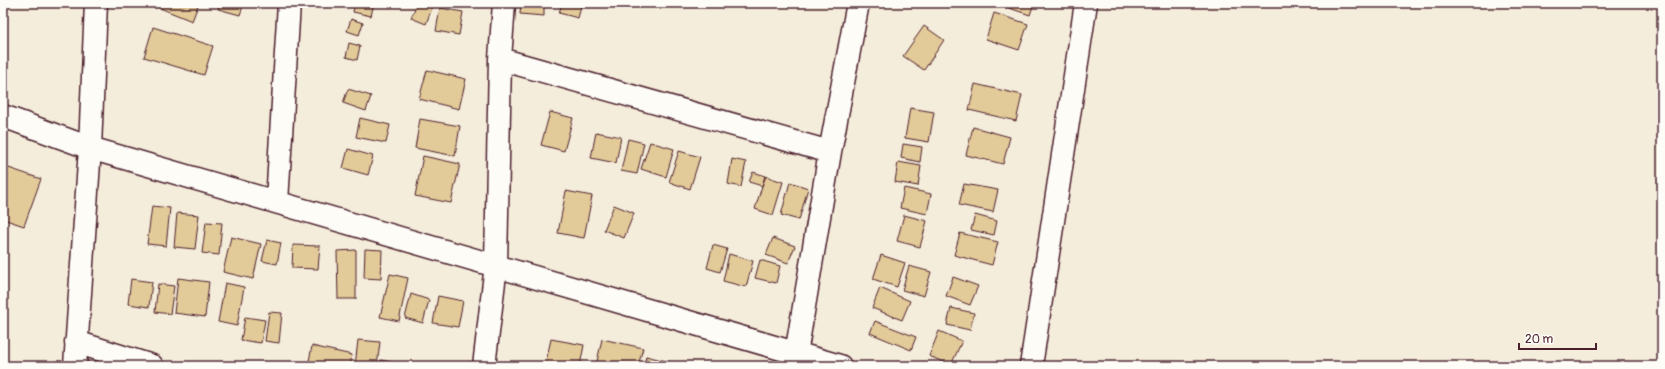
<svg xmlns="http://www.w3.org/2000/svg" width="1665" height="369" font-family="Pangolin,sans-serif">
<rect width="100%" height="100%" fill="#f5eddb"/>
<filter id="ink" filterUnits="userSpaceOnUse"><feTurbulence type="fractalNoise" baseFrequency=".025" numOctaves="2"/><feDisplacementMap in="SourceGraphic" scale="8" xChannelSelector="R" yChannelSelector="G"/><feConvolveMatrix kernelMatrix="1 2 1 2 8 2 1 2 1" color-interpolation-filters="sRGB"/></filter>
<g filter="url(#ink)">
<path fill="#e3ca99" stroke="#4a1f2b" d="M151 3H199L192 21 150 4Z
M220 3H244L240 15 218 9Z
M355 3H374L371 16 353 12Z
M417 3 432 8 426 24 411 18Z
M521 3H544V16L520 14Z
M562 3H582L578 18 559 13Z
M994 3H1034L1030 15Z
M440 8 463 12 459 35 436 31Z
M994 13 1028 24 1019 50 986 39Z
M351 19 363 23 359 35 347 31Z
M924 26 944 40 924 70 903 56Z
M153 27 213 46 204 75 144 57Z
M349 43 360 46 357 60 346 57Z
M427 70 466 79 459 109 419 99Z
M975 84 1022 95 1016 121 969 110Z
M348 89 371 96 366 111 343 103Z
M910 108 934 112 929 142 905 138Z
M550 112 573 118 564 151 541 145Z
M360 118 390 125 386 143 356 137Z
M420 119 460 126 455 156 415 148Z
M973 127 1010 137 1003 164 966 155Z
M596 132 621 137 616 163 591 158Z
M628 139 644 143 637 174 621 171Z
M650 142 674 149 666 177 641 169Z
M903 144 922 147 920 162 901 158Z
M348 149 373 156 368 175 343 168Z
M679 151 700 157 690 189 669 182Z
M423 156 460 164 451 203 415 196Z
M732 159 746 162 741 187 728 184Z
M898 162 921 166 918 186 895 182Z
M3 166 41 179 24 226 3 219Z
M753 172 766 176 762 186 749 182Z
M765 176 783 182 773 215 755 209Z
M790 182 808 188 799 220 781 215Z
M964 184 998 190 993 212 959 205Z
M904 188 931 194 927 214 900 208Z
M566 191 592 196 584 238 558 233Z
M614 205 634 213 624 238 604 230Z
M152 206 170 208 166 246 147 244Z
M177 213 199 215 195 249 174 247Z
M904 215 927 221 920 247 897 241Z
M975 215 997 221 994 235 971 230Z
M206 222 222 223 219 255 202 253Z
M960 233 998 242 992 265 954 255Z
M231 237 261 244 253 279 223 272Z
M773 238 795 246 788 263 766 255Z
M267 240 281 243 277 264 262 261Z
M293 245 320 246 318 269 292 268Z
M713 245 727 249 720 272 707 268Z
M365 249 382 250 381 279 364 278Z
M356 250V299H338L337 251Z
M729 254 753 261 746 287 723 281Z
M881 255 905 263 897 287 873 279Z
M760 260 780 266 776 283 755 278Z
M909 266 931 272 924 296 902 290Z
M390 274 408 278 399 321 380 317Z
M953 277 978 286 970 305 946 296Z
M178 278 209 282 205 317 174 313Z
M131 279 152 282 149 307 128 304Z
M225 283 244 287 237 326 218 322Z
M158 284 174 286 170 314 155 312Z
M880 288 910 301 902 320 872 308Z
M411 294 429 300 423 323 405 318Z
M438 296 463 301 458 327 433 323Z
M951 308 974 313 970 330 947 325Z
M269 312 282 313 279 343 265 341Z
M245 317 265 320 261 343 241 340Z
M875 321 916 337 911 350 870 333Z
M939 331 962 341 951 365 929 356Z
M551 339 584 345 580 366H545Z
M602 339 643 348 638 366H596Z
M358 340 380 342 377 366H355Z
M312 346 352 355 350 366H308Z
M646 356 670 362V366H644Z
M381 360 402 364V366H380Z"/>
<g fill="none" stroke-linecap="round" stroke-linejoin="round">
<defs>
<path id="minor" d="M500 59 830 152
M3 116 90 148 840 366
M277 202 289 3
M76 342 152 366
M796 354 830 152 858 3
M75 366 90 148 96 3
M484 366 496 265 500 59 504 3
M1031 366 1086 3"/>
</defs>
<use href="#minor" stroke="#4a1f2b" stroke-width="25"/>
<use href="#minor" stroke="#fdfcf7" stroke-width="22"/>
</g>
</g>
<rect width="1665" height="369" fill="none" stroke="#fdfcf7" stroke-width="16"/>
<rect x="8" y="8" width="1649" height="353" fill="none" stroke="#4a1f2b" stroke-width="1.5" filter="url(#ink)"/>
<path d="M1519 343v6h77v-6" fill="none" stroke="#4a1f2b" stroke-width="2"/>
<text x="1525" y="343" font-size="12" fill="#4a1f2b" stroke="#fdfcf7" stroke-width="3" paint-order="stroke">20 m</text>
</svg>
